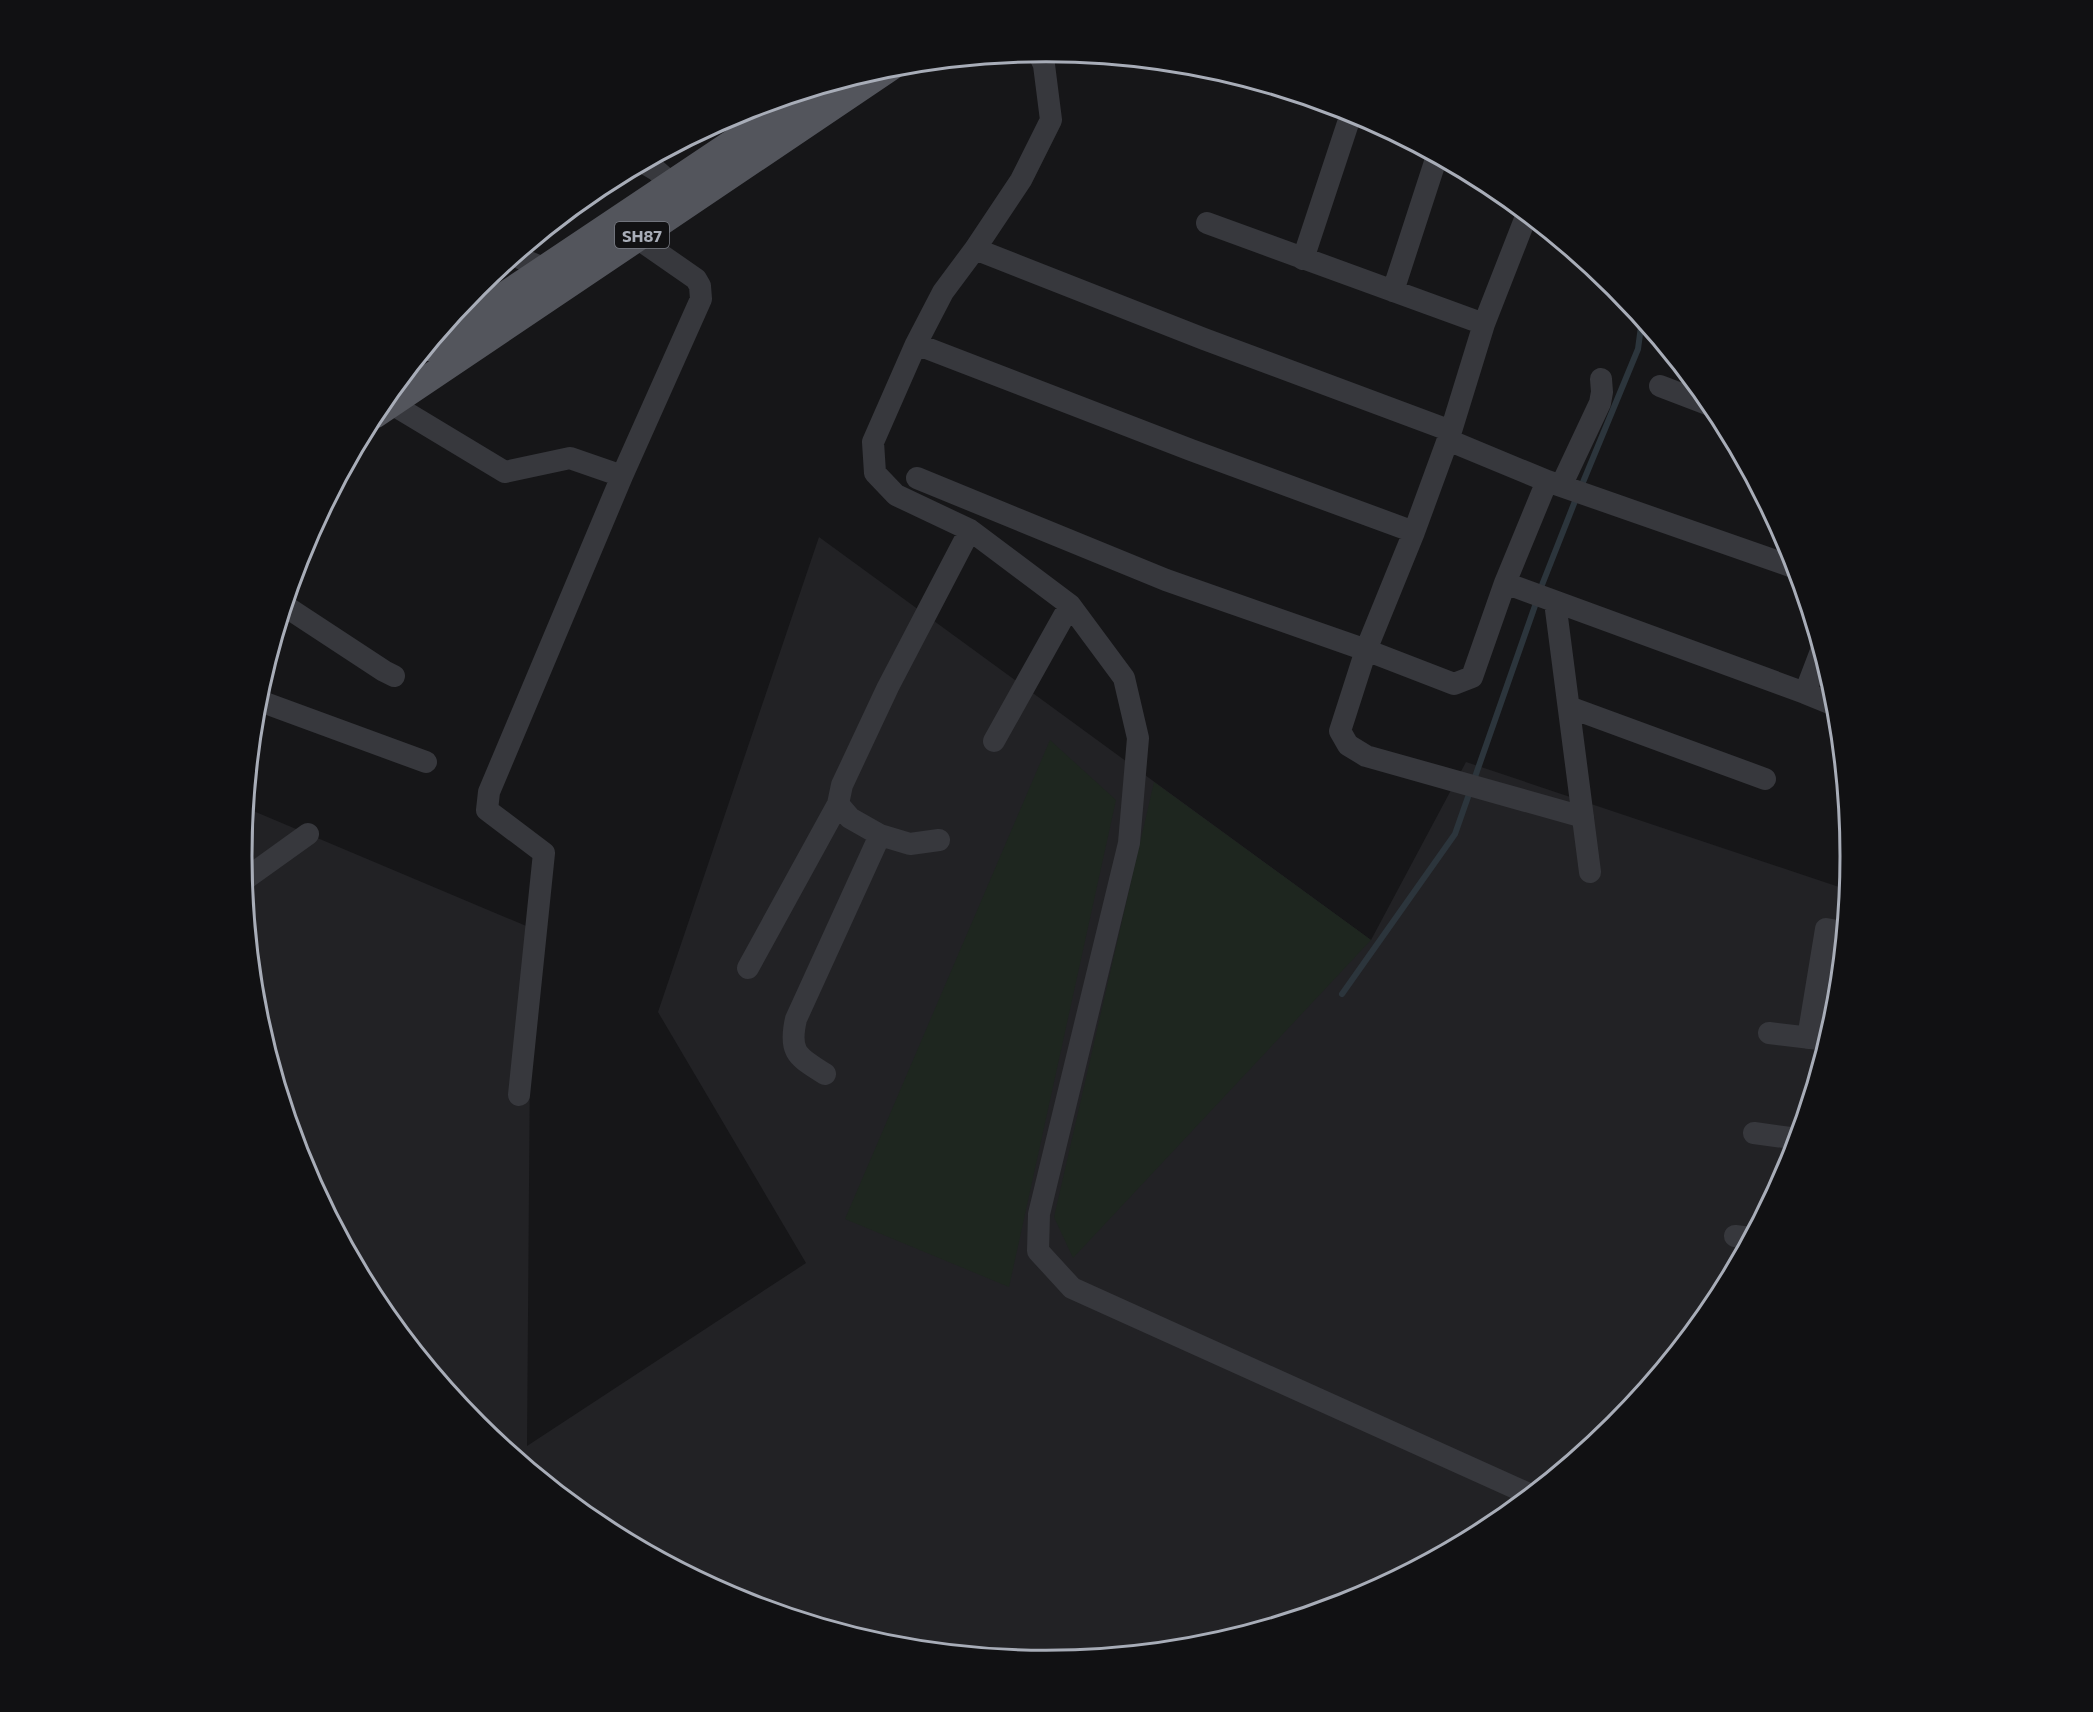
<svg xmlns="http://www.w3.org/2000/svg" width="2093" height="1712" font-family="Commissioner,sans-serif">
<rect width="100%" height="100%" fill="#161618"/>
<path fill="#222225" d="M819 537 1371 940 1466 762 1848 890 1836 1013 1790 1164 1716 1304 1615 1425 1493 1526 1354 1600 1203 1646 1046 1661 889 1645 738 1600 599 1525 477 1425 377 1303 303 1164 257 1013 242 856 246 808 531 928 527 1446 806 1263 658 1012Z"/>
<path fill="#1e261f" d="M1050 740 1116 800 1009 1287 845 1219Z
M1154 782 1371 940 1073 1258 1054 1217Z"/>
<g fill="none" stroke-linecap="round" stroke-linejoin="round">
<path stroke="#2c353c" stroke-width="6" d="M1581 487 1638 349 1642 319
M1540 590 1577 496
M1342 994 1455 834 1537 600"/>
<path stroke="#37383d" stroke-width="22" d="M1038 52 1044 65 1051 120 1021 180 975 249 943 292 916 344 873 442 875 473 896 495 970 530 1070 605 1124 678 1138 738 1129 843 1039 1214 1038 1251 1072 1288 1531 1495
M739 112 760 125 767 137
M644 163 656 170 672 184
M1527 214 1484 324 1451 431 1414 532 1366 650 1340 731 1348 745 1366 756 1583 817
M1207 223 1484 324
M975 249 1204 339 1451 431
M515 256 543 268
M1303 259 1352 111
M1393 291 1437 156
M916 344 1191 450 1414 532
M1660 386 1715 407
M392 404 505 472 570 458 622 476
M917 478 1166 580 1366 650 1454 684 1472 677 1505 583 1547 481 1448 440
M1547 481 1796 568
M1561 486 1600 403 1602 392 1601 379
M1505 583 1805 693 1837 706
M1555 602 1590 872
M285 606 384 671 394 676
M1805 693 1821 651
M257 700 426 762
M1569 707 1765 779
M994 741 1070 605
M939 840 910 844 880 835 850 818 838 804 842 785 888 687 970 530
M244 880 308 834
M748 968 838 804
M1769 1033 1828 1040
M1808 1038 1826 929 1844 932
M825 1074C799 1057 788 1054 796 1019L880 835
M519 1095 544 853 487 810 489 792 622 476 701 299 700 286 696 279 637 238
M1754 1133 1798 1139
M1735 1236 1751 1238"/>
<path stroke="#53555c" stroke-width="28" d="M428 347 812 90
M374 415 892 66"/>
</g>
<g text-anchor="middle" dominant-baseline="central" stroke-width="5" stroke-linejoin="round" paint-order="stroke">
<rect fill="#111113" stroke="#7b7e86" stroke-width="1.5" x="615" y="222" width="54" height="26" rx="4.5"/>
<g font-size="16" font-weight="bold" fill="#a8adb8">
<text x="642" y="235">SH87</text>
</g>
</g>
<path d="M0 0H2093V1712H0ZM252 856a794 794 0 1 1 1588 0a794 794 0 1 1-1588 0Z" fill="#111113" fill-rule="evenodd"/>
<path fill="none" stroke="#a8adb8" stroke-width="3" d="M252 856a794 794 0 1 1 1588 0a794 794 0 1 1-1588 0Z"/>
</svg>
